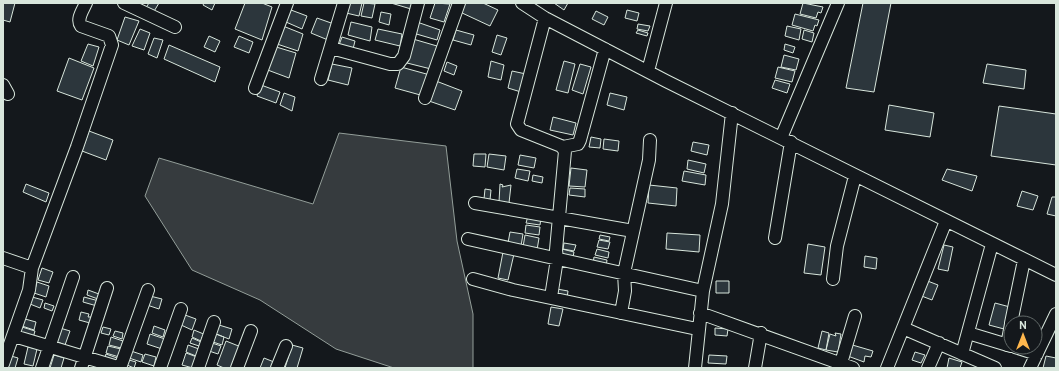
<svg xmlns="http://www.w3.org/2000/svg" width="1059" height="371" font-family="Overpass,sans-serif">
<rect width="100%" height="100%" fill="#14181c"/>
<path fill="#363b3e" stroke="#939e99" d="M339 133 446 146 457 241 473 314V368H394L336 349 260 300 192 270 145 196 159 158 313 204Z"/>
<path fill="#2c363c" stroke="#d8e6dc" d="M3 3H15L10 22 3 20Z
M149 3H159L153 13 145 9Z
M204 3H215L212 10 203 5Z
M245 3H262L272 7 262 40 235 29Z
M349 3H362L359 16 346 13Z
M364 3 375 4 372 18 361 16Z
M391 3H412L411 9Z
M435 3 450 4 444 22 430 18Z
M464 3H483L498 10 490 26 460 12Z
M554 3H568L564 10Z
M803 3 823 7 821 13 818 12 816 18 800 14Z
M863 3H891L874 92 846 88Z
M291 10 307 16 302 29 286 22Z
M627 10 639 13 637 21 625 18Z
M596 11 608 17 604 25 592 19Z
M381 12 391 14 389 25 379 22Z
M795 14 819 20 817 26 815 25 813 31 792 25Z
M125 17 139 21 129 45 117 40Z
M317 18 334 24 328 40 311 33Z
M351 22 372 27 370 41 348 35Z
M417 22 440 30 437 40 413 33Z
M638 24 650 26 648 31 637 29Z
M283 26 303 34 298 51 277 44Z
M787 26 801 29 799 40 785 36Z
M140 29 150 33 144 50 132 46Z
M378 29 402 34 400 46 375 40Z
M456 30 474 35 471 45 453 40Z
M638 30 648 33 647 36 636 33Z
M804 30 814 33 812 42 802 39Z
M497 35 507 38 501 55 492 52Z
M209 36 220 41 215 52 204 47Z
M239 36 253 42 249 53 234 47Z
M342 37 355 41 353 49 339 45Z
M154 38 163 40 157 58 148 54Z
M413 39 437 46 431 69 407 63Z
M88 44 99 47 93 66 81 61Z
M785 44 795 47 793 53 784 50Z
M169 45 220 67 215 82 164 59Z
M273 46 296 53 289 78 265 69Z
M784 55 799 59 796 70 781 67Z
M69 58 94 68 82 100 57 91Z
M491 61 504 65 501 80 488 77Z
M564 61 575 64 568 93 556 90Z
M447 62 457 66 454 75 444 71Z
M332 64 352 68 348 85 328 80Z
M580 64 591 67 583 94 572 90Z
M987 64 1026 70 1024 89 983 83Z
M401 67 430 75 424 96 395 88Z
M778 67 795 71 792 82 775 78Z
M512 71 526 74 521 92 508 88Z
M775 80 790 84 787 93 772 88Z
M436 81 462 91 455 110 429 101Z
M261 85 280 92 276 103 257 96Z
M284 93 295 97 292 111 280 105Z
M610 93 627 97 624 110 607 105Z
M889 105 934 113 930 137 885 130Z
M999 106 1056 114V165L991 156Z
M553 117 576 123 573 135 550 130Z
M89 131 113 140 106 160 82 151Z
M591 137 601 139 600 148 589 147Z
M604 139 619 141 618 151 603 149Z
M693 142 709 145 707 155 691 151Z
M474 154H486L485 167 473 166Z
M489 154 506 156 504 170 487 167Z
M520 155 536 158 534 168 518 165Z
M688 160 706 164 704 173 687 169Z
M571 168 587 170 585 187 569 186Z
M517 169 530 171 528 181 515 178Z
M947 169 977 176 972 191 942 180Z
M684 171 706 175 705 185 682 181Z
M533 175 543 177 542 183 532 181Z
M26 184 49 193 46 202 23 192Z
M500 184 503 185 502 187 511 185 509 203 499 202Z
M649 185 677 188 676 206 648 203Z
M570 188 585 189V197L569 195Z
M485 189 491 190 490 200 484 199Z
M1022 191 1038 196 1033 210 1017 206Z
M1052 197H1056V216L1047 214Z
M528 216 541 218 540 225 526 223Z
M526 225 540 227 539 235 525 233Z
M510 232 523 234 521 246 508 243Z
M667 233 700 235 699 252 666 249Z
M525 235 539 238 537 250 523 247Z
M600 235 610 237 609 241 599 239Z
M599 240 610 242 608 249 597 247Z
M564 243 576 245 574 251 563 249Z
M808 244 825 247 821 275 804 273Z
M944 245 953 247 948 271 938 269Z
M562 249 574 252 573 257 561 255Z
M597 249 609 252 608 258 595 255Z
M503 252 514 254 508 280 498 278Z
M865 256 877 258 876 269 864 267Z
M594 257 607 260 606 267 593 264Z
M42 268 53 272 49 283 38 280Z
M925 280 938 285 932 300 919 295Z
M716 281H729V293H716Z
M37 282 49 286 46 297 34 293Z
M557 289 568 291 567 298 556 296Z
M88 290 99 294 98 299 87 295Z
M150 296 162 299 159 309 147 305Z
M32 297 43 300 40 308 30 304Z
M84 297 99 301 97 306 83 302Z
M45 303 54 306 52 311 44 308Z
M995 303 1010 307 1004 329 989 325Z
M551 307 563 309 559 326 548 324Z
M81 312 89 314 88 317H91L90 323 79 320Z
M185 315 196 319 192 330 181 325Z
M25 319 36 322 34 330 22 326Z
M219 325 232 329 229 339 216 334Z
M154 326 165 330 163 337 152 333Z
M22 327 35 331 33 338 20 335Z
M103 327 111 329 109 335 101 333Z
M60 328 70 331 65 345 55 341Z
M715 328 728 329 727 336 715 335Z
M194 330 206 335 205 338 202 337 201 341 192 337Z
M115 331 123 333 122 339 113 336Z
M822 331 829 333 826 350 818 348Z
M835 333 841 334 838 352 826 350 830 334 836 336Z
M150 334 165 339 162 349 147 344Z
M216 334 224 337 222 345 213 342Z
M111 337 123 341 121 348 109 345Z
M192 338 201 342 199 346 190 343Z
M226 341 241 347 233 368H224L217 365Z
M212 343 221 346 218 354 209 351Z
M849 344 873 351 871 357 865 356 864 362 845 355Z
M188 345 199 349 196 356 186 352Z
M292 345 303 348 297 368H285Z
M108 346 121 349 119 357 106 353Z
M28 347 37 349 33 366 24 364Z
M131 351 143 355 141 362 129 358Z
M915 352 925 355 921 363 912 360Z
M186 353 197 357 193 368 182 365Z
M106 354 117 358 116 362 104 359Z
M145 354 156 357 154 366 142 362Z
M54 355 64 358 61 368H50Z
M709 355 727 356 726 364 708 363Z
M11 356 18 358 15 368H7Z
M1046 356 1056 358V368H1043Z
M264 358 274 362 271 368H260Z
M949 358 962 362 960 368H947Z
M129 360 136 362 134 368 127 365Z"/>
<g fill="none" stroke-linecap="round" stroke-linejoin="round">
<defs>
<path id="minor" d="M124 3 175 27
M522 3 545 18 666 81 1056 275
M545 18 517 124 521 130 561 146 565 151 556 250 557 259 551 297
M331 48 390 64H398L404 56 418 3
M648 71 666 3
M321 79 344 3
M3 85 8 94
M255 88 287 3
M425 98 459 3
M781 138 838 3
M563 147 578 144 580 140 605 49
M475 203 633 231
M775 238 791 142
M468 239 703 291
M3 258 32 268
M473 279 513 290 697 329
M833 279 837 246 855 176
M621 313 625 291 624 273 649 160 650 140
M700 313 853 368
M1011 323 1024 260
M903 328 995 368
M968 333 1011 346
M14 336 121 368
M1007 345 1011 324
M1015 347 1037 354
M962 354 992 244
M841 363 855 316
M3 364 29 290 32 268 77 147 112 45 109 36 81 26C76 19 83 10 86 3
M42 368 73 277
M81 368 107 288
M120 368 148 290
M160 368 181 309
M198 368 214 322
M237 368 251 331
M277 368 286 346
M695 368 703 291 722 204 732 113
M755 368 761 333
M887 368 946 221
M928 368 939 343
M1030 368 1056 314"/>
</defs>
<use href="#minor" stroke="#d8e6dc" stroke-width="14"/>
<use href="#minor" stroke="#14181c" stroke-width="12"/>
</g>
<rect width="1059" height="371" fill="none" stroke="#d8e6dc" stroke-width="8"/>
<g transform="translate(1023 335)"><circle r="19" fill="#14181c" stroke="#626a69"/>
<path d="M0-3L7 15L0 10L-7 15Z" fill="#ffb74d"/>
<text y="-6" font-size="11" font-weight="bold" text-anchor="middle" fill="#d8e6dc">N</text>
</g>
</svg>
